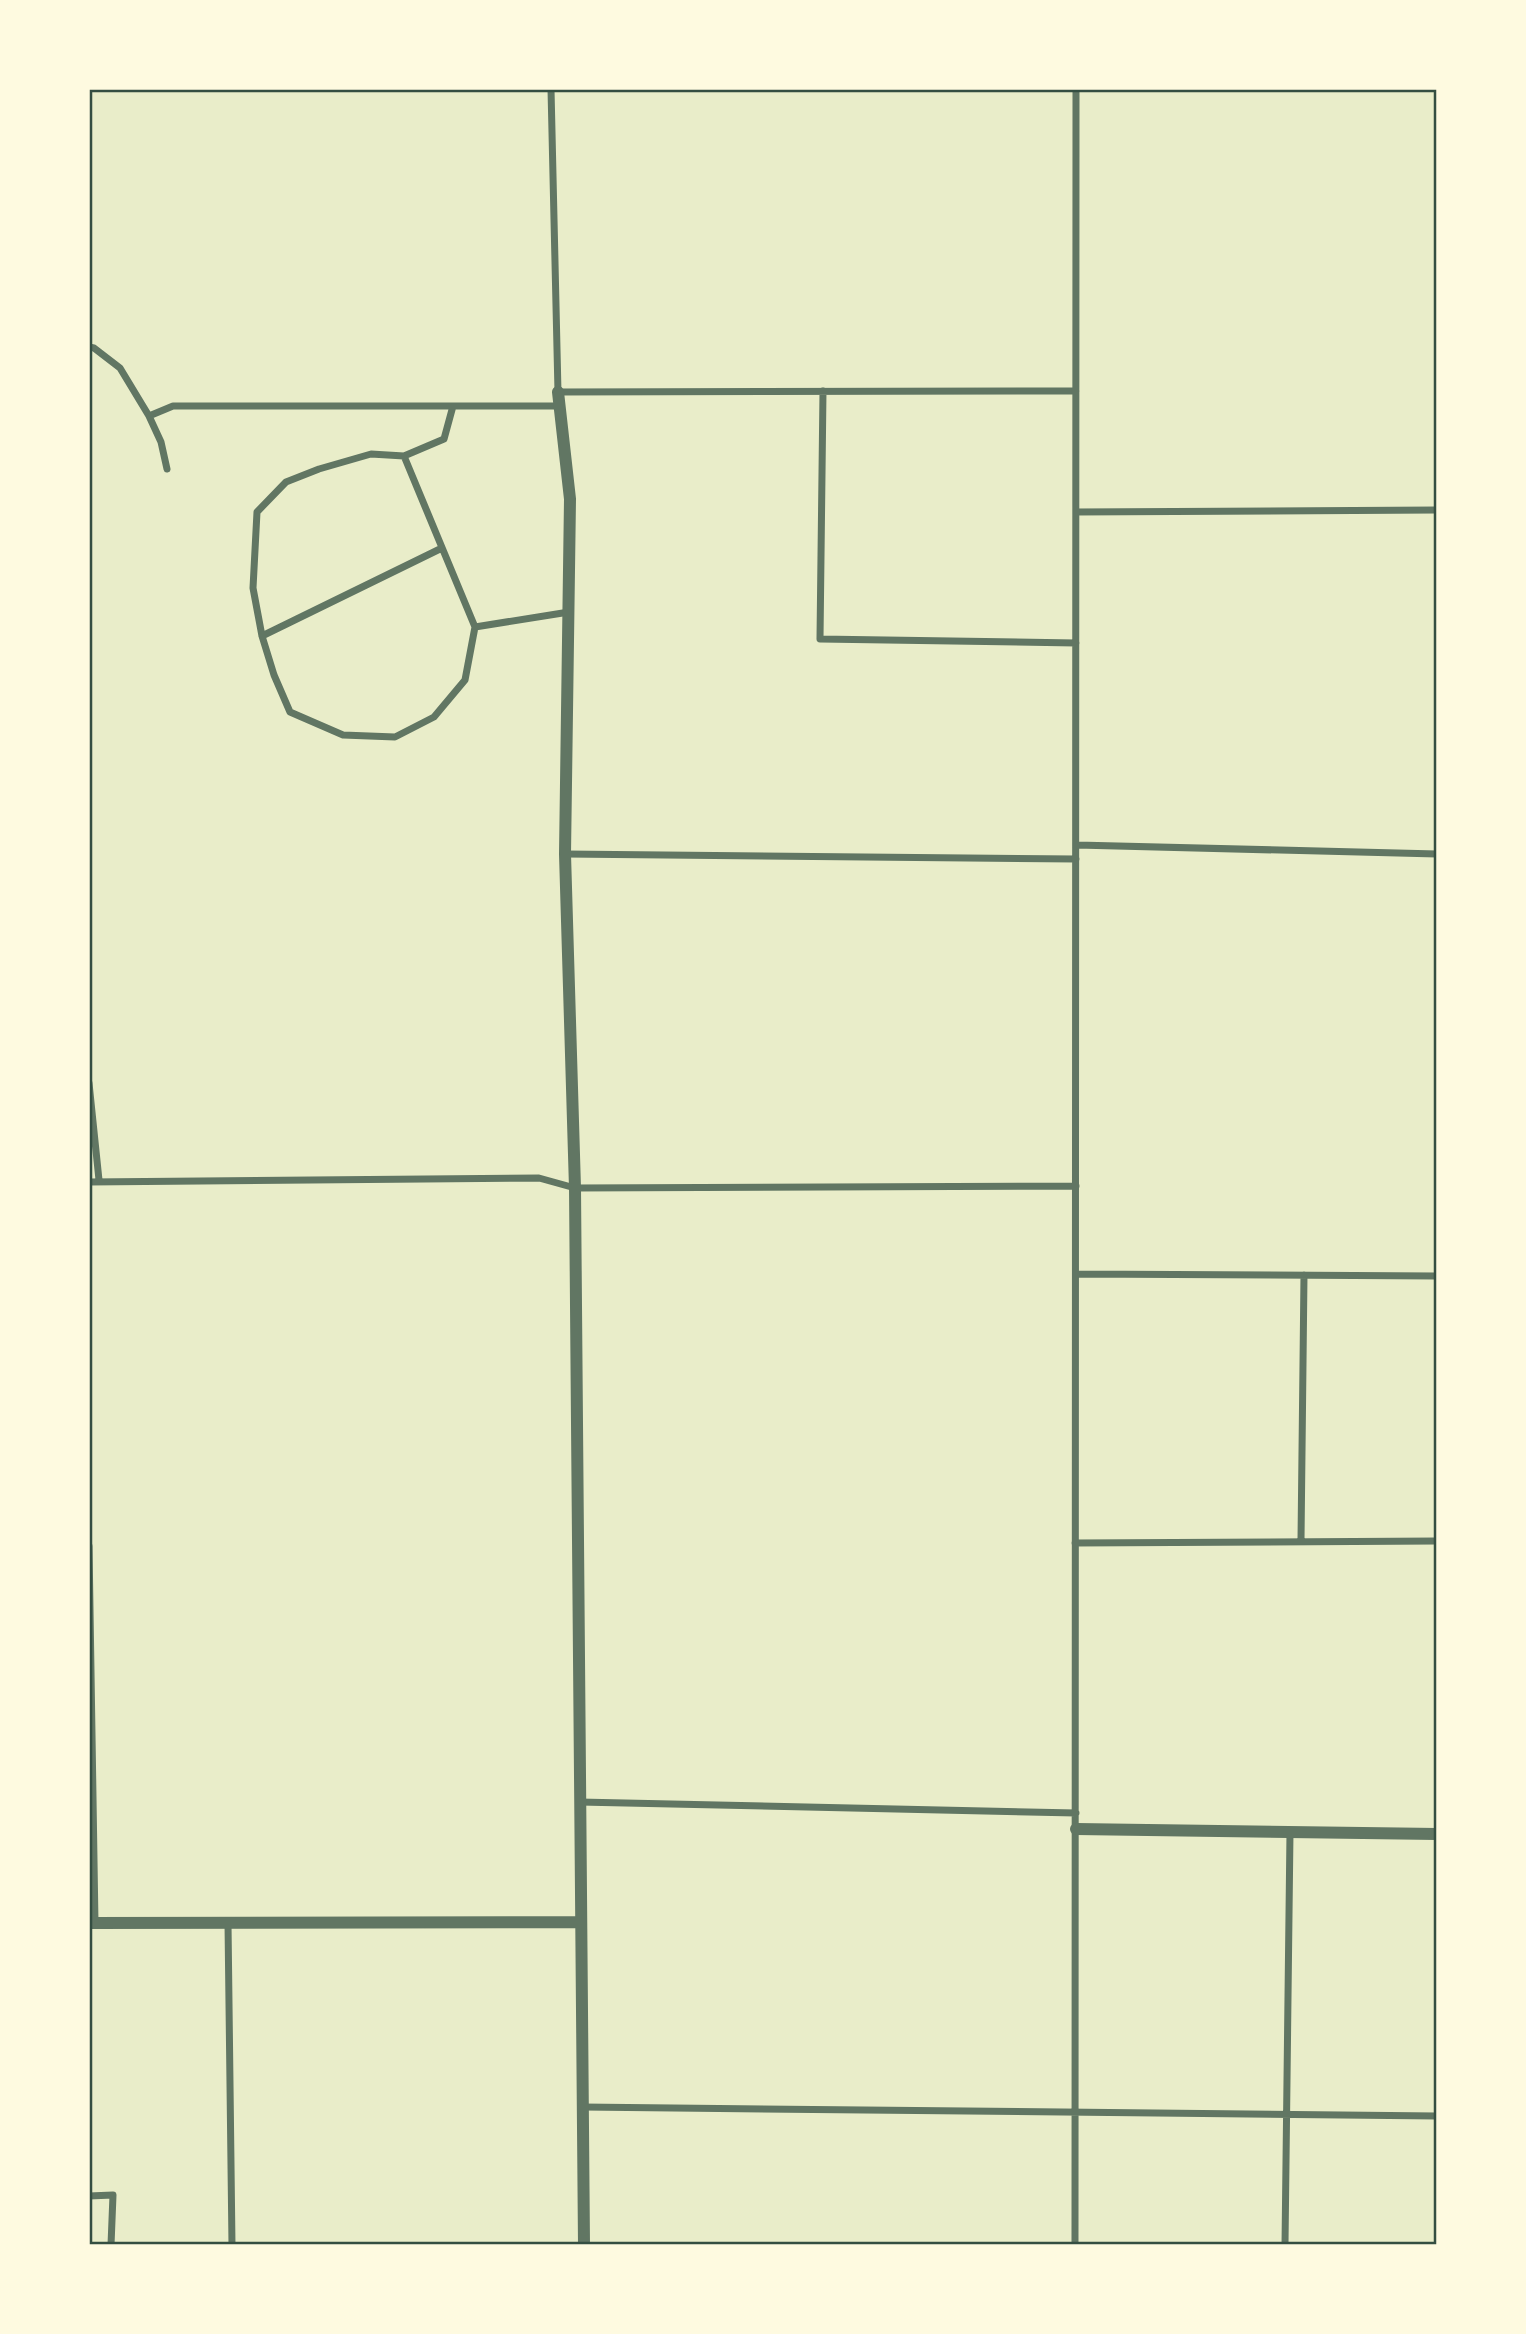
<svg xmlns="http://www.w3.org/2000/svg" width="1526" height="2334" font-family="Arial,sans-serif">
<rect width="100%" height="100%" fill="#e9edc9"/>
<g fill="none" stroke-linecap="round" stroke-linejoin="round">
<path stroke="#617663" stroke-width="7" d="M551 89 558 392 1076 391
M89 347 94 348 120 368 149 416 161 442 167 469
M823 391 820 639 1076 643
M149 416 173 406H559
M404 456 475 627 465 680 434 717 395 737 343 735 290 712 274 675 262 636 253 588 257 512 286 482 319 469 371 454 404 456 444 439 453 406
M1076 512 1437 510
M475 627 569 612
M262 636 442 548
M1077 845 1437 854
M565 854 1076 859
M89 1083 99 1180
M89 1182 539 1178 575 1188 1076 1186
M1076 1274 1437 1276
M1301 1540 1304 1275
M1075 1543 1437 1541
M89 1546 95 1923
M579 1802 1076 1813
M228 1923 232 2245
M582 2107 1437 2116
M89 2196 113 2195 111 2245
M1075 2245 1076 89
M1285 2245 1290 1832"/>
<path stroke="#617663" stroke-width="12" d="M558 392 570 499 565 854 575 1188 584 2245
M1076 1829 1437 1834
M89 1923 581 1922"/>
</g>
<rect width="1526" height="2334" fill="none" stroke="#fefae0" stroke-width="182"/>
<rect x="91" y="91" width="1344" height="2152" fill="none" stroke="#344e41" stroke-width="2.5"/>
</svg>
